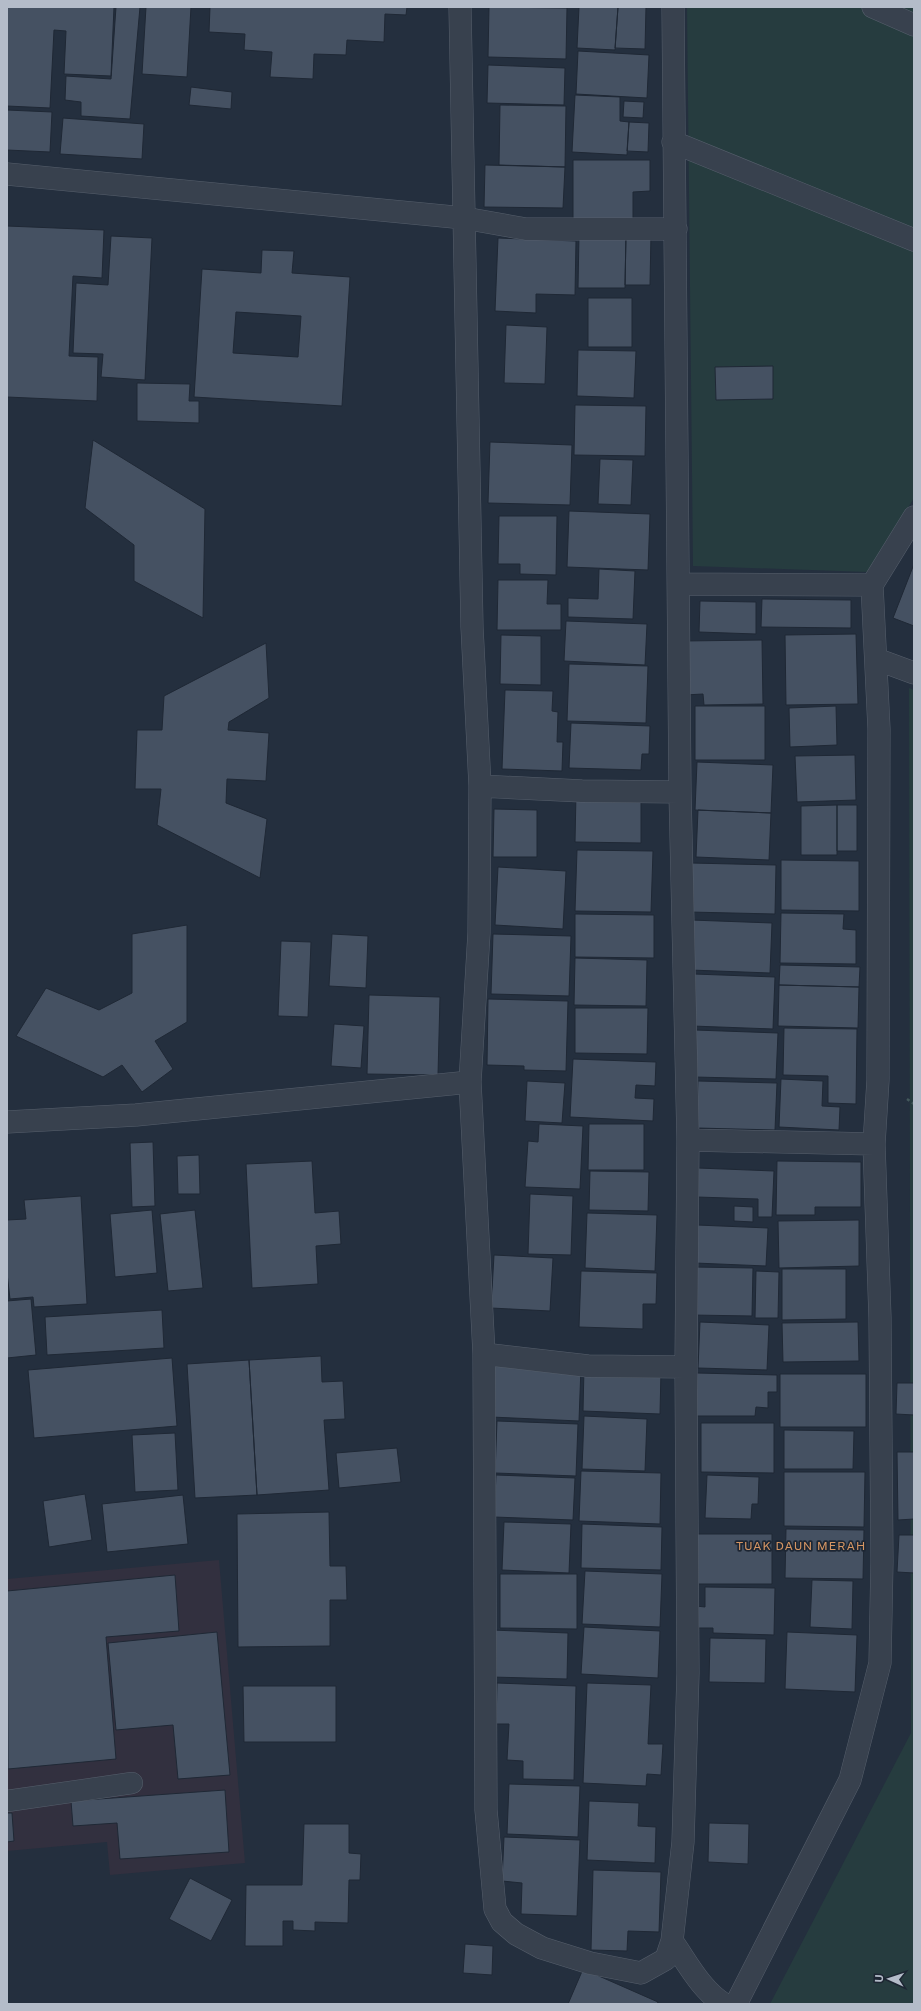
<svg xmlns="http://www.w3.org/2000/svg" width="921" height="2011" font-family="'Public Sans',sans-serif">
<rect width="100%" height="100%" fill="#242f3e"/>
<path fill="#32303f" d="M219 1560 245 1863 110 1875 107 1842 7 1851V1579Z"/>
<path fill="#263c3f" d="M687 7H914V498L868 572 693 566Z
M909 688 914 690V2004H770L911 1733Z"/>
<path fill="#455162" stroke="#1f2835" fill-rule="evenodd" d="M7 7H114L111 76 64 74 66 31 54 30 50 108 7 106Z
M116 7H140L130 119 81 116V102L65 100 66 76 111 79Z
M146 7H191L187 77 142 74Z
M210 7H407L406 15 385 14 384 42 347 40 346 55 314 54 313 79 270 77 272 52 244 50 245 34 209 32Z
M489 7 567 8 566 59 488 57Z
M579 7H618L615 50 577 48Z
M618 7H646L645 49 615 48Z
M578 51 649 55 647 98 576 94Z
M488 65 565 68 564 105 487 103Z
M191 87 232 92 231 109 189 105Z
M575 95 620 97V121L629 122 627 155 572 152Z
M624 101 644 102 643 118 623 117Z
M500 105 566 106 565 167 499 165Z
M7 110 52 112 50 152 7 150Z
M63 118 144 124 142 159 60 154Z
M629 122 649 123 648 152 627 151Z
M573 160H650V191L633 192V225H573Z
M485 165 565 167 563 208 484 207Z
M7 226 104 230 102 278 73 276 69 356 98 357 97 401 7 397Z
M579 234H626L625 288H578Z
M626 234H651L650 285H625Z
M111 236 152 238 145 380 101 377 103 354 73 353 76 283 108 285Z
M498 238 576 241 575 295 536 294V313L495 311Z
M262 250 294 251 292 273 350 277 342 406 194 397 202 269 261 273ZM236 312 301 316 298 357 233 353Z
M588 298H632V347H588Z
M506 325 547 327 545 384 504 383Z
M578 350 636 351 634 398 577 396Z
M773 366V399L716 400 715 367Z
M137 383 190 384 189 401H199V423L137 421Z
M575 405 646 406 645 456 574 455Z
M93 440 205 509 203 618 134 581V545L85 508Z
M490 442 572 445 570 505 488 503Z
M600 459 633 460 631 505 598 504Z
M569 511 650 514 648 570 567 567Z
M499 516H557L556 575 520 574V564H498Z
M914 564V626L893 618Z
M599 569 635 571 633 619 568 617V598L598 599Z
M498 580H548L547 604H561V630H497Z
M762 599 851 600V628L761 627Z
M700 601 756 602V634L699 632Z
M566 621 647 624 645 665 564 661Z
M856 634 858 704 786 705 785 635Z
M501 635 541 636V685L500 684Z
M762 640 763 704 704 705 703 694 685 695 684 641Z
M266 643 269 698 229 722 228 730 269 733 266 781 227 779 226 803 267 819 260 878 157 825 161 789H135L137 730H162L164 696Z
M569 664 648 666 646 723 567 721Z
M505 690 553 691 552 711 558 712 557 742H563L562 771 502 769Z
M695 706H765V760H695Z
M836 706 837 745 790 747 789 708Z
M571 723 650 726 649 754H642L641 770 569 768Z
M855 755 856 800 797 802 795 756Z
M697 762 773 765 771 813 695 810Z
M576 793 641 794V843L575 842Z
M837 805H857V851H837Z
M837 805V855H801V806Z
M494 809 537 810V857H493Z
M698 810 771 813 769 860 696 857Z
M577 850 653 851 651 912 575 911Z
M781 860 859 861V911L781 910Z
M691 863 776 865 775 914 689 912Z
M498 867 566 871 563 929 495 925Z
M781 913 844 914 843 929 856 930V964L780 963Z
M575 914 654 915V958L575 957Z
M691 920 772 923 770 973 690 970Z
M187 925V1022L155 1041 173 1069 142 1092 122 1065 103 1077 16 1036 46 988 99 1010 132 993V934Z
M332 934 368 936 366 988 329 986Z
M493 934 571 936 569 996 491 994Z
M281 941 311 942 308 1017 278 1016Z
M575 958 647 960 646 1006 574 1005Z
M780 965 860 967 859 987 779 985Z
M694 974 775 977 773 1029 692 1026Z
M779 985 859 987 858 1028 778 1026Z
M369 995 440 997 438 1075 367 1074Z
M488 999 568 1001 566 1071 524 1070V1066L487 1065Z
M575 1008H648L647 1054 575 1053Z
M334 1024 364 1026 361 1068 331 1066Z
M784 1028 857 1029 856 1104 828 1103V1076L783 1075Z
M695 1030 778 1033 776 1079 694 1077Z
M573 1059 656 1062 655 1086 636 1085 635 1098 654 1099 653 1121 570 1117Z
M781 1079 823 1081 822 1106 840 1107 839 1130 779 1127Z
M527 1081 565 1083 562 1123 525 1121Z
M698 1081 777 1083 775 1130 697 1128Z
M539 1124 583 1126 580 1189 525 1187 528 1141 538 1142Z
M589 1124H644V1170H588Z
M153 1142 155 1206 132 1207 130 1143Z
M199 1155 200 1194H178L177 1156Z
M312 1161 315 1213 339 1211 341 1244 316 1246 318 1284 252 1288 246 1164Z
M777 1161 861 1162V1207H815V1215H776Z
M698 1168 774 1171 772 1217H758V1199L697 1197Z
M590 1171 649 1172 648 1211 589 1210Z
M530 1194 573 1196 571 1255 528 1254Z
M81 1196 87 1304 34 1307 33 1297 10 1299 7 1273V1220L26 1219 24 1200Z
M734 1206 753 1207V1222L734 1221Z
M152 1210 157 1273 115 1277 110 1214Z
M195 1210 203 1288 168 1291 160 1214Z
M587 1213 657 1215 655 1271 585 1268Z
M859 1220V1266L779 1268 778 1221Z
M697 1225 768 1228 766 1266 695 1263Z
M494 1255 553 1258 550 1311 491 1308Z
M693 1267 753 1268 752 1316 692 1315Z
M782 1269H846V1319L782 1320Z
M581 1271 657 1273 656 1304H643V1329L579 1327Z
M756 1271 779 1272 778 1318H755Z
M31 1299 36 1355 7 1358V1301Z
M162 1310 164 1348 47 1355 45 1317Z
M700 1322 769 1325 767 1370 698 1368Z
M858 1322 859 1361 783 1362 782 1323Z
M321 1356 322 1382 343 1381 345 1419 324 1420 329 1490 257 1495 249 1360Z
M172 1358 177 1426 34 1438 28 1370Z
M249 1360 257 1495 195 1498 187 1364Z
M493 1363 581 1367 579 1421 491 1417Z
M584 1368 661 1371 660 1414 583 1411Z
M697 1373 777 1375V1392H768V1408L756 1407 755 1416H696Z
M780 1374H866V1427H780Z
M897 1383H914V1415L896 1414Z
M584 1416 647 1419 645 1471 582 1469Z
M497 1421 578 1424 576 1476 495 1473Z
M701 1423H774V1473L701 1472Z
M784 1430 854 1431 853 1469H784Z
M175 1433 178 1490 135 1492 132 1435Z
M397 1448 401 1482 339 1488 336 1453Z
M897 1452H914V1519L898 1520Z
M581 1471 661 1473 660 1524 579 1521Z
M784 1472H865L864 1527 784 1526Z
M496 1475 575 1478 573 1520 494 1517Z
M707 1475 759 1477 758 1504H752L751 1519 705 1518Z
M85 1494 92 1540 49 1547 43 1501Z
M183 1495 188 1544 107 1552 102 1504Z
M329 1512 330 1566H346L347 1600H330V1646L238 1647 237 1514Z
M504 1522 571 1524 569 1573 502 1570Z
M582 1524 662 1527 661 1570 581 1568Z
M786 1529 864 1530 863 1579 785 1578Z
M693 1534H772V1584H692Z
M899 1535H914V1573L897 1572Z
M585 1571 662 1574 660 1627 582 1624Z
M500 1574H577V1629L500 1628Z
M175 1575 179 1631 106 1637 116 1759 8 1769 7 1591Z
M812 1580 853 1581 852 1629 810 1627Z
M705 1587 775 1588 774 1635 713 1633V1628H696V1606L705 1607Z
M584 1627 660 1631 658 1678 581 1674Z
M492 1630 568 1633 567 1679 491 1677Z
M217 1632 230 1775 178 1779 173 1725 116 1730 108 1643Z
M787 1632 857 1635 855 1692 785 1689Z
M710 1638 766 1639 765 1683 709 1682Z
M497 1683 576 1686 574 1780 523 1779V1761L507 1760 509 1724H496Z
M587 1683 651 1685 648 1744H663L661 1775 647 1774 646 1786 583 1783Z
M243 1686H336V1742H244Z
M509 1784 580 1786 578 1837 507 1834Z
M225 1790 229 1852 120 1859 117 1823 73 1826 71 1801Z
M589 1801 639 1803 638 1826 656 1827 655 1863 587 1860Z
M7 1813H12L14 1841 7 1842Z
M709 1823 749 1824 748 1864 708 1862Z
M304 1824H349V1853L361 1854 360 1880H349L348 1923 315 1922V1931L293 1930V1921H283V1946H245L246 1885H302Z
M504 1837 580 1840 577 1916 521 1914 522 1883 502 1881Z
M593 1870 661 1872 659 1932 628 1931 627 1951 591 1950Z
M190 1878 232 1900 211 1941 169 1919Z
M465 1944 493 1946 492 1975 463 1973Z
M583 1969 658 2002 657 2004H568Z"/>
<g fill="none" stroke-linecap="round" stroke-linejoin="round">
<defs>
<path id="service" d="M7 1801 132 1783"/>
<path id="minor" d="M460 7 472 627 480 786 479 933 470 1082 484 1354 486 1810 495 1909 502 1922 516 1934 542 1948 590 1963 641 1973 666 1959 672 1941 683 1842 688 1673 686 1367 688 1140 680 792 673 7
M873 7 914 25
M673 142 914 240
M7 174 464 218 526 229H676
M679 584 872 585
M876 659 914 673
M480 786 582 791 680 792
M7 1122 136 1115 470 1082
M688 1140 874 1144
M484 1354 588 1366 686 1367
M672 1941C687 1962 701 1990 724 2004
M736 2004 850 1780 880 1663 882 1561 880 1318 874 1144 878 1080 879 729 872 585 914 517"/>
</defs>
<use href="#service" stroke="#565f6c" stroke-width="22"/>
<use href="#minor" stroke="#565f6c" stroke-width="23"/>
<path stroke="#44595c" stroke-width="2.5" stroke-dasharray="3 3" stroke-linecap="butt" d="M907 1099 914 1104"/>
<use href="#service" stroke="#38414e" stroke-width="21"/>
<use href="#minor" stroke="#38414e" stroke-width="22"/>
</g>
<g text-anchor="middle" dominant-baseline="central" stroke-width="3.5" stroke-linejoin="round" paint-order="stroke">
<g font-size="12" letter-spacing="1" fill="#d59563" stroke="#1d2633">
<text x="801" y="1546">TUAK DAUN MERAH</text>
</g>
</g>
<rect width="921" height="2011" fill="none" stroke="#b4bcc9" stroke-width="16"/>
<g transform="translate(889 1979) rotate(273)" stroke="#1d2633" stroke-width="3" paint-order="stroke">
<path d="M0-3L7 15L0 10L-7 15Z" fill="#b4bcc9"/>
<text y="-6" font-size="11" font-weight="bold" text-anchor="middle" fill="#b4bcc9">U</text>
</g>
</svg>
